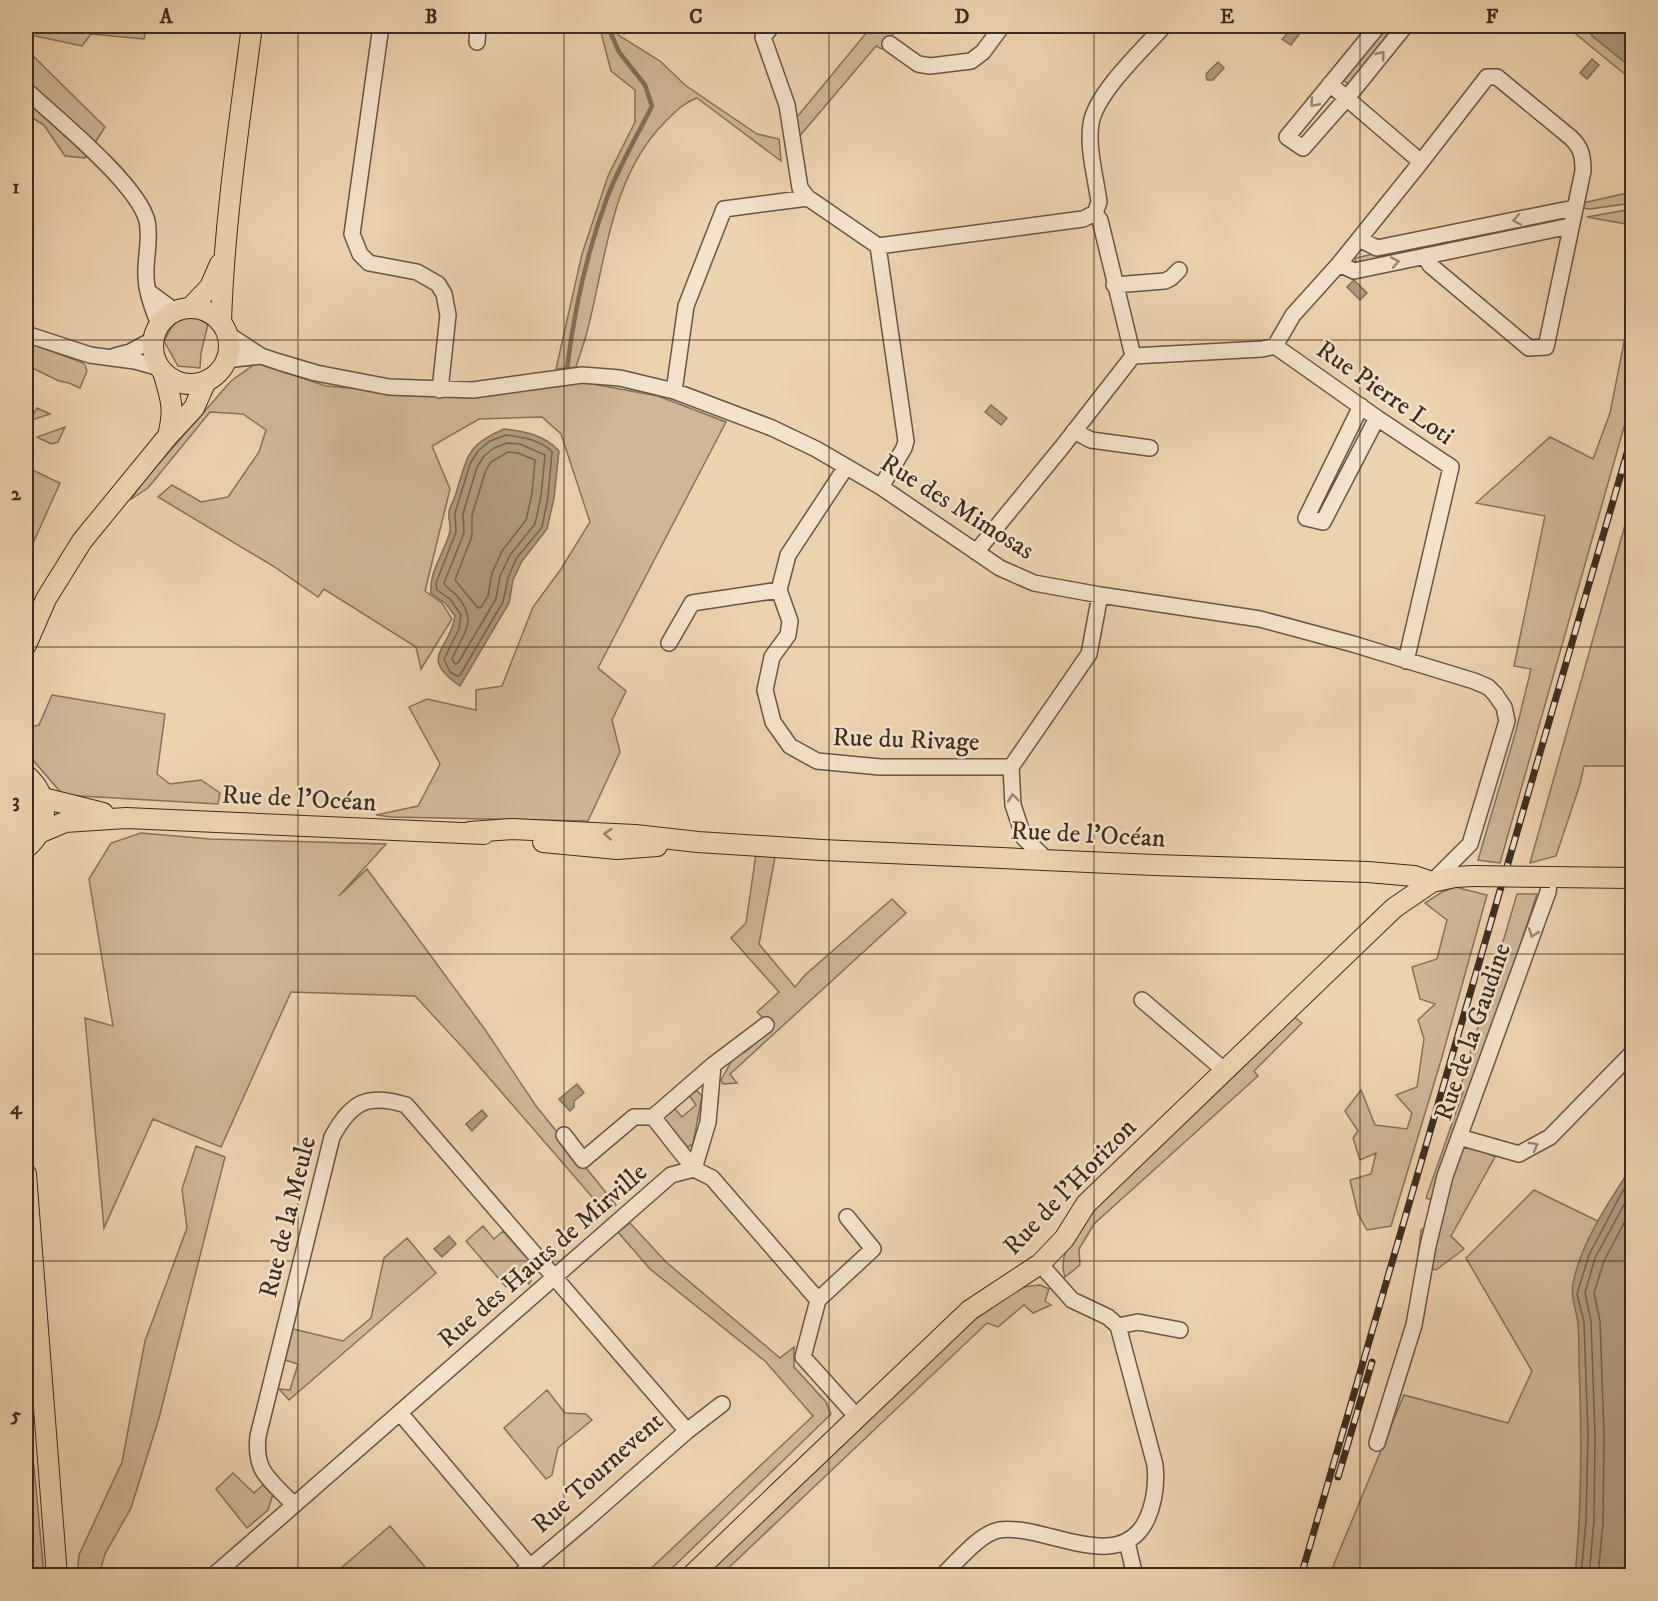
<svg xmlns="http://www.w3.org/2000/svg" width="1658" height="1601" font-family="'IM FELL DW Pica',serif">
<rect width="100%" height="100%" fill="#ecd3b0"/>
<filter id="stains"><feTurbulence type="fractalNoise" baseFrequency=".00333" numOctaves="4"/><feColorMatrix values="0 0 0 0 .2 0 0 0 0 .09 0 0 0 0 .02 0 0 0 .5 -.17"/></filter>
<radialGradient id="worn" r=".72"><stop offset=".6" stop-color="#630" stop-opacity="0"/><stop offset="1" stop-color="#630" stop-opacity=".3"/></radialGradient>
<path fill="#ceb798" stroke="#84725c" stroke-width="1.5" d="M26 26H112L110 28 146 26 144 39 91 34 82 46 26 34Z
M596 26H631L624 34 620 30 618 35 660 61 685 85 757 134 779 139 781 161 697 98C683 103 675 112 665 122 611 176 606 258 588 328 585 341 580 354 576 367L556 369 582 254 608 176 635 122V90L611 71 601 32Z
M872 26H899L882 49 876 46 798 138 797 117Z
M1385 26H1397L1349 85 1342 79Z
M1566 26H1632V80Z
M26 49 105 127 85 158 65 156 44 125 26 114Z
M1632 192V203L1590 209 1582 208 1583 203Z
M1632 209V225L1587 217Z
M1552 217 1555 222 1357 265 1355 258Z
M1632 302V399L1500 863 1478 860 1516 731 1531 669 1514 666 1545 516 1476 503 1550 437 1593 459 1610 413Z
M182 318H197L208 324 201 353 200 368 178 366 164 341 175 321Z
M26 342 81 362 85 365 87 371 80 388 69 383 59 381 26 365Z
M256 363 326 386 440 396 582 382 658 396 726 422 598 668 626 691 612 720 620 752 588 821 392 817 376 815 418 806 440 764 409 707 427 699 476 710V690L502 686 533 607 561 569 590 522 561 434 542 417 479 419 432 446 450 489 425 591 442 603 452 619 421 669 416 647 324 589 318 597 273 566 158 497 172 485 201 502 228 497 259 452 266 430 243 414 210 412 148 488 130 500 147 477 231 381Z
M37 408 50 414 26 422V414L32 417Z
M65 427 58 442 51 444 37 437Z
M26 467 60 483 26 559Z
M1632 500V766H1584L1580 784 1556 856 1530 863Z
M52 695 165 714 157 774 170 784 201 780 220 793 218 804 63 795 26 752V728L39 725Z
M141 833 210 839 386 844 339 896 367 869 486 1031 536 1106 616 1205 606 1213 465 1050 415 996 291 992 221 1147 153 1119 104 1228 85 1018 113 1026 89 879 111 843Z
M756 854 775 857 759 944 795 987 805 975 892 899 906 913 730 1074 737 1083 723 1084 721 1080 735 1055 745 1052 773 1028 757 1012 779 992 731 938 746 923Z
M1455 887 1487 895 1442 1057 1391 1226 1367 1230 1358 1214 1350 1180 1371 1174 1376 1153 1360 1160 1353 1138 1358 1131 1345 1111 1361 1090 1375 1125 1407 1129 1412 1113 1396 1095 1417 1087 1424 1039 1418 1020 1435 1004 1420 999 1412 967 1437 959 1447 920 1425 903 1442 892Z
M1517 894H1537L1507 985 1457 1121 1462 1141 1495 1157 1451 1236 1464 1249 1436 1270 1417 1265 1421 1230 1442 1215 1443 1204 1426 1198 1463 1092 1461 1085Z
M1293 1016 1302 1023 1254 1071 1258 1076 1094 1224 1079 1249 1080 1265 1065 1277C1057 1254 1075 1234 1086 1215Z
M697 1091 702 1096 693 1144 688 1147 663 1122 664 1117 674 1108 682 1117 696 1105 689 1095Z
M196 1146 225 1157 159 1418 131 1508 105 1554 99 1575H77L79 1555 122 1462 145 1341 187 1228 182 1189Z
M1534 1190 1610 1227 1594 1575 1329 1576 1404 1395 1508 1423 1532 1371 1466 1258Z
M630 1223 666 1262 780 1358 794 1347V1367L826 1402 831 1414 665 1575H644L813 1416 765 1361 650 1269 618 1232Z
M483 1226 494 1239 503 1231 532 1264 531 1281 529 1284 520 1275 506 1287 466 1241Z
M407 1238 436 1273 289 1400 279 1389 290 1390 298 1364 285 1360 293 1329 343 1341 371 1318 384 1258Z
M1040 1285 1049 1289 1045 1301 1051 1305 1033 1313 1024 1305 998 1327 987 1323 721 1575 700 1576 988 1307 1023 1287Z
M547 1390 565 1413 586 1414 592 1420 558 1448 552 1475 546 1479 504 1428Z
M26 1464 34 1466 44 1575H26Z
M233 1473 254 1493 263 1485 273 1494 268 1510 247 1528 216 1489Z
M390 1526 432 1575H333Z"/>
<path fill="#af9b7f" stroke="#806f59" stroke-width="1.5" d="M1294 26H1298L1303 29 1291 45 1282 39Z
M1597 26H1632V68L1591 35Z
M1592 59 1599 65 1587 79 1580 73Z
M1218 62 1224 68 1213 80H1207L1206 74Z
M1354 280 1367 293 1360 300 1347 287Z
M991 405 1007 418 1001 425 985 412Z
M504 429C524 431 545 435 559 451L554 498 547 529 522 561 513 580 509 603 460 686C417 656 450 651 455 616L446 604 431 593C429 570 445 553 450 531 451 525 448 519 449 513 449 507 454 501 455 496 468 458 464 446 504 429Z
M577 1084 584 1093 574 1101V1107L570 1111 559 1099Z
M482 1110 487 1116 472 1131 466 1124Z
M1632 1166V1575H1575C1582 1505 1582 1436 1579 1365 1579 1352 1579 1338 1578 1324 1577 1310 1570 1299 1573 1284 1580 1244 1610 1200 1632 1166Z
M449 1236 456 1244 442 1257 434 1249Z"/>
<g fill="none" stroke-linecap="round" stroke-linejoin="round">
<path stroke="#746450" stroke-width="1.5" d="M506 435C521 437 542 440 552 452L548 497 542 527 516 559 508 578 503 602 460 675 457 676 450 672 444 659 459 629 461 615 450 599 437 590 436 583 456 532 455 513 470 464 478 451 490 441Z
M507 443 520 444 545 455 541 496 535 524 510 555 500 576 496 599 458 663 455 664 452 659C462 634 479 623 458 597 453 591 447 589 444 583L464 533 463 514 477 467 484 456 494 448Z
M508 452 518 453 535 460 532 494 526 520 502 551 492 573 488 596 481 607 478 608 455 580 472 536V515L486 470 491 462Z
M1581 1576 1586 1521 1588 1434 1584 1322 1577 1294 1589 1255 1621 1194 1632 1177
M1589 1576 1594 1521 1595 1434 1591 1321 1585 1293 1595 1258 1632 1190
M1598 1576 1603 1522 1604 1434 1600 1321 1594 1293 1604 1261 1632 1208"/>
<path stroke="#806f59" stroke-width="4.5" d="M567 369C574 311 587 252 607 198 619 166 637 136 652 106L645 85 619 52 608 27 610 26"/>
<defs>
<path id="minor" d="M381 26 352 234 360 254 369 263 417 272 438 284 444 294 448 315 440 390
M772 26 763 37 787 105 800 188 808 198 878 246 1083 219 1095 213
M1378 26 1287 137 1303 148 1347 98 1405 26
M477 42 478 26
M890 44 918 64 930 66 971 61 983 52 1002 26
M26 90C55 117 138 184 147 221 151 239 145 258 146 276 146 292 153 310 159 324
M1421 162 1487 77H1497L1570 137C1581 147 1583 155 1583 171L1546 347 1529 348 1430 265 1425 256
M1095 213 1099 202C1096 179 1087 147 1091 124 1095 94 1143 49 1164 26
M1095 213 1100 220 1133 356
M1359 239 1377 248 1574 208
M878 246 906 441 904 448 881 487
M1339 264 1354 271 1570 226
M1114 285 1165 281 1171 278 1179 270
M149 292 176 312
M226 333 261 356 279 362 316 373 389 387 473 390 582 375 620 378 674 391 772 428 816 449 881 487 1000 568 1034 583 1100 595 1260 619 1353 644 1474 681 1488 687 1495 694 1504 707 1507 721 1470 844 1432 882
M26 334 90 355 135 361 160 368
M1275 346 1293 315 1339 264 1421 162 1330 84
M115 356 130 352 154 339
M1133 356 1262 349 1275 346 1377 418 1451 467 1406 661
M226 360 261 356
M674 391 686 306 724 209 808 198
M1361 406 1306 518 1323 522 1377 418
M1074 431 1091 440 1150 448
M846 467 788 555 779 590 790 621 788 635 772 657 765 690 773 722 790 746 817 761 880 767H1011L1089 654 1100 595
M976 552 1062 447 1133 356
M669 643 692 603 779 590
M1011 767 1013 805 1024 838 1047 860
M1142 1000 1224 1070
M713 1065 708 1122 694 1169 653 1117 713 1065 766 1025
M564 1135 583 1160 634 1117H653
M1459 1137 1519 1154 1550 1137 1632 1053
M818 1300 873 1249 847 1217
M1118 1326 1138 1322 1180 1330
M400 1413 538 1576
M687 1431 722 1404
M1377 1443 1414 1325 1428 1246 1445 1176 1548 892 1550 877
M293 1504C270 1479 254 1473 258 1436L332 1137C351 1102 367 1093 406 1105L687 1431 587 1519 519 1576
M1127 1542 1135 1576
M213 1576 671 1175 694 1169 712 1178 818 1300 803 1357 857 1417
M942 1576C957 1562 979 1534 999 1530 1044 1523 1120 1577 1147 1519 1155 1501 1157 1485 1155 1465L1118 1326 1108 1317 1072 1300 1040 1264"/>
<path id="major" d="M190 308 210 287 220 264
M153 346a38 38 0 1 1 76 0a38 38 0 1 1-76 0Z
M221 323C224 223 239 125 252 26
M163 372C171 399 175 408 168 436
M26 645 46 599 82 541 168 436 194 408 206 381
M26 775C50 796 50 828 26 848
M43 798 103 813
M470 832 512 829 635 835 698 842 822 850 1154 865 1368 872 1414 876 1432 882 1455 877 1473 876
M39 833 65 822 126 818 484 834
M543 842 617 849 657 846
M1550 877 1632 878
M26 1174 57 1576
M691 1576 970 1310 1040 1264 1064 1239 1086 1204 1394 908 1432 882"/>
</defs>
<use href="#minor" stroke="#665645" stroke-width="18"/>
<use href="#major" stroke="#3a2d21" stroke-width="22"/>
<use href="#minor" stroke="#f3e2cc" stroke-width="15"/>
<use href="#major" stroke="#ecd3b0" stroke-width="20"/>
<defs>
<path id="rail" d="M1338 1477 1372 1362
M1301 1576 1632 436"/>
</defs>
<use href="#rail" stroke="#3a2d21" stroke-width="7"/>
<use href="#rail" stroke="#f3e2cc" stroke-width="4.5" stroke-dasharray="14" stroke-linecap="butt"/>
<defs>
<path id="major-bridge" d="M1473 876 1550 877"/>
</defs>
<use href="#major-bridge" stroke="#3a2d21" stroke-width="22" stroke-linecap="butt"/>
<use href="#major-bridge" stroke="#ecd3b0" stroke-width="20"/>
</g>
<defs><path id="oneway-chevron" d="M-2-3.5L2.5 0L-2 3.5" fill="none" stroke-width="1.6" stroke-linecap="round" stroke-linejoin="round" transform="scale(1.5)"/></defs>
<g stroke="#968876">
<use href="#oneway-chevron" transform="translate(1381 55) rotate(-51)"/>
<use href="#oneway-chevron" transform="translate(1314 103) rotate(130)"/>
<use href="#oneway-chevron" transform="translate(1517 220) rotate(168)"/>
<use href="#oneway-chevron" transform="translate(1395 262) rotate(-11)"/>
<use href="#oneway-chevron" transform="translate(1013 798) rotate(-95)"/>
<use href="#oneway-chevron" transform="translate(1533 933) rotate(110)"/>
<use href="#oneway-chevron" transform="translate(1534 1146) rotate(-29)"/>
</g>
<use stroke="#938068" href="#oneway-chevron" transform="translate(608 834) rotate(-177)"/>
<path fill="none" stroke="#3a2d21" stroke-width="1.5" stroke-opacity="0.55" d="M298 26V1576M564 26V1576M829 26V1576M1094 26V1576M1360 26V1576M26 340H1632M26 647H1632M26 954H1632M26 1261H1632"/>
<g text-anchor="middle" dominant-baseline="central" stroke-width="5" stroke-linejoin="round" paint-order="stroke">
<g font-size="26" fill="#3a2d21" stroke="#f3e2cc">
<text transform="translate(1385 393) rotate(35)">Rue Pierre Loti</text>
<text transform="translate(957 507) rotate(32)">Rue des Mimosas</text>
<text transform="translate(906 740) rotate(2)">Rue du Rivage</text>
<text transform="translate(299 799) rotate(3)">Rue de l'Océan</text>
<text transform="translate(1088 835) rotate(3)">Rue de l'Océan</text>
<text transform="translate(1473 1032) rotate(-71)">Rue de la Gaudine</text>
<text transform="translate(1070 1187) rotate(-46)">Rue de l'Horizon</text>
<text transform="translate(288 1217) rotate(-76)">Rue de la Meule</text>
<text transform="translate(543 1256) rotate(-41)">Rue des Hauts de Mirville</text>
<text transform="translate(598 1473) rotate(-42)">Rue Tournevent</text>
</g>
</g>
<rect width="1658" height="1601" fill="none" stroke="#ecd3b0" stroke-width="66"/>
<rect x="33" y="33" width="1592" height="1535" fill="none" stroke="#3a2d21" stroke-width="2"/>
<g font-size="20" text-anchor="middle" font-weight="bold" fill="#3a2d21">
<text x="166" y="23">A</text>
<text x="431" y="23">B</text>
<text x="696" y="23">C</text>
<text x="962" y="23">D</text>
<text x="1227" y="23">E</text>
<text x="1492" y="23">F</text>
<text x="16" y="193">1</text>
<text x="16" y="500">2</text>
<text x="16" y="807">3</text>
<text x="16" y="1114">4</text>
<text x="16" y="1421">5</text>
</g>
<rect width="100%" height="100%" filter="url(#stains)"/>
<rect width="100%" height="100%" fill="url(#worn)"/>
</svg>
